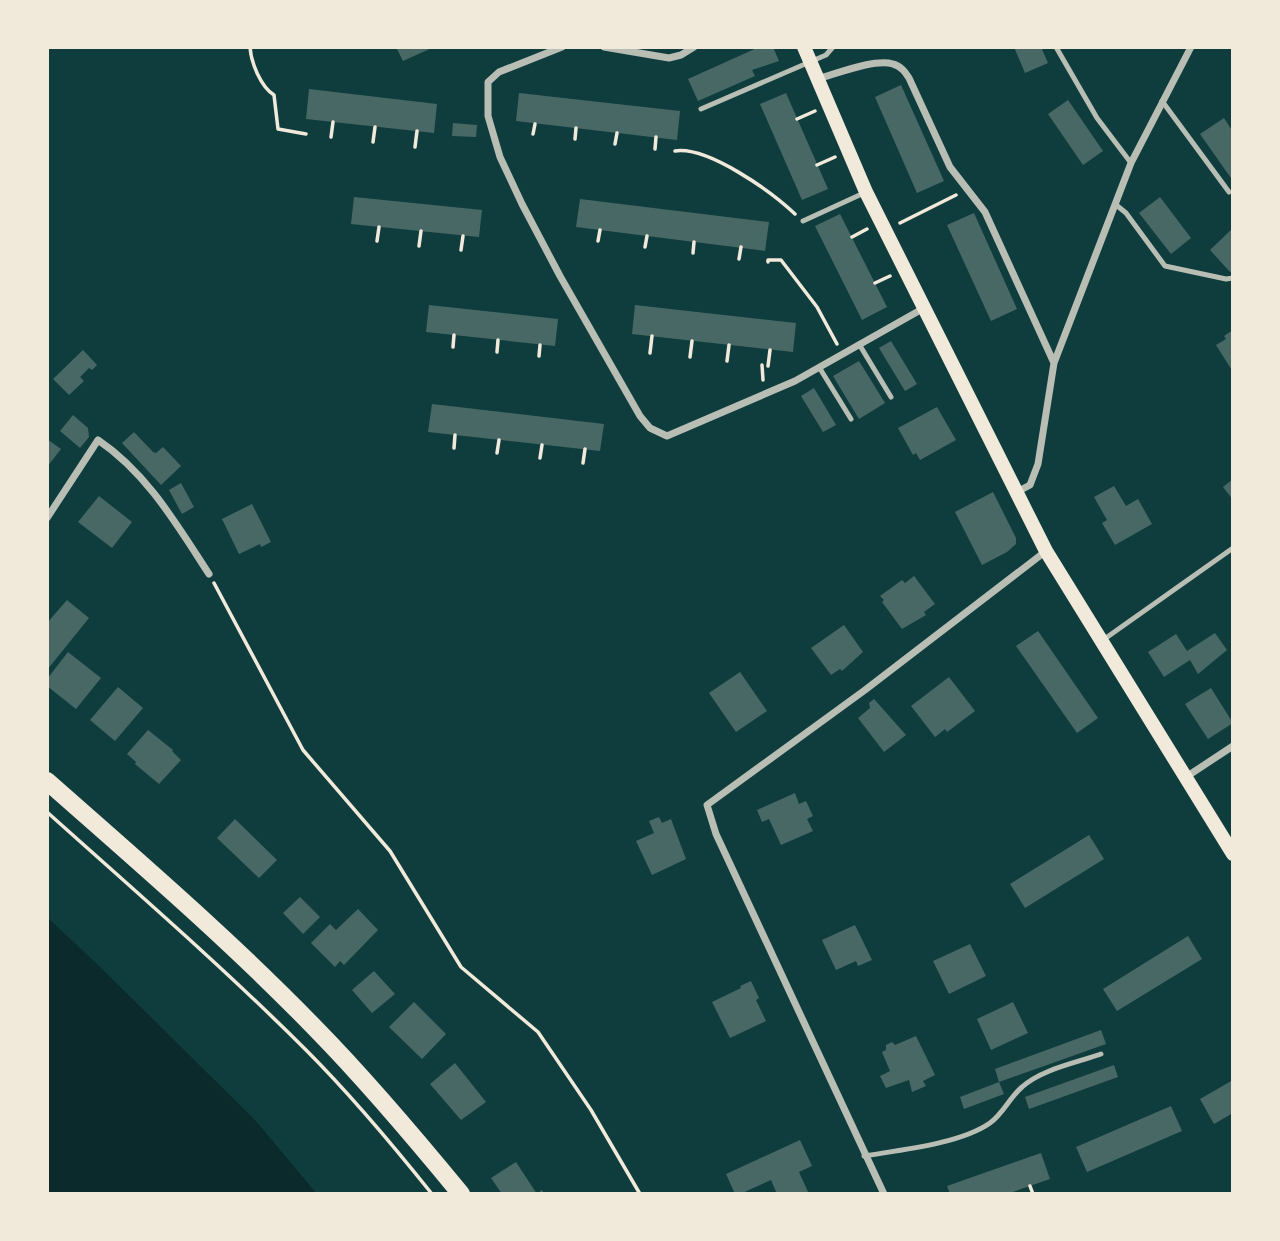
<svg xmlns="http://www.w3.org/2000/svg" width="1280" height="1241" font-family="'Open Sans',sans-serif">
<rect width="100%" height="100%" fill="#0f3d3e"/>
<path fill="#0a2a2b" d="M47 917 97 964 255 1120 317 1194H47Z"/>
<path fill="#486865" d="M396 47H434L403 61Z
M759 47H773L779 61 752 70 755 76 698 101 688 79Z
M1014 47H1041L1048 63 1025 73Z
M901 85 944 181 917 193 875 97Z
M309 89 437 104 434 133 306 119Z
M519 93 680 111 677 140 516 121Z
M786 93 828 189 802 200 760 104Z
M1068 100 1103 151 1083 165 1048 114Z
M1224 118 1233 132V181L1200 134Z
M453 123 477 125 476 137 452 136Z
M354 197 482 210 479 237 351 224Z
M1160 197 1191 238 1171 254 1139 213Z
M580 199 769 222 765 251 576 227Z
M974 213 1017 309 991 321 947 225Z
M840 214 887 307 862 320 815 226Z
M1233 228V270L1230 272 1210 250Z
M429 305 558 319 555 346 426 332Z
M635 305 796 323 793 352 632 334Z
M1233 330V372L1216 345 1226 339 1224 336Z
M891 341 917 384 905 391 879 348Z
M83 350 97 365 92 370 89 368 80 377 84 381 69 395 53 379Z
M859 361 885 403 859 419 833 376Z
M814 388 836 425 823 432 801 396Z
M432 404 604 424 600 451 428 432Z
M937 407 956 440 920 460 916 453 913 455 898 428Z
M73 415 88 428 89 437 80 448 60 431Z
M134 432 153 452 156 453 163 447 181 466 161 485 122 443Z
M47 439 61 449 47 467Z
M1233 479V500L1223 487Z
M181 483 194 507 182 514 169 490Z
M1114 486 1126 506 1138 499 1152 524 1115 545 1102 523 1107 520 1094 497Z
M993 492 1016 538V544L1007 552 982 565 955 512Z
M99 496 132 522 112 548 78 522Z
M252 504 271 542 261 547 260 544 239 554 222 519Z
M914 576 935 604 924 612 926 615 902 629 882 602 884 600 880 596 902 580 905 583Z
M67 600 89 618 47 670V623Z
M844 625 863 652 842 671 840 669 831 675 811 648Z
M1038 631 1098 718 1077 733 1016 646Z
M1215 633 1227 650 1198 674 1190 660 1164 677 1148 652 1176 634 1187 651Z
M68 652 101 678 76 709 47 686V679Z
M740 672 767 711 736 732 709 693Z
M949 677 975 711 947 732 945 729 935 737 911 706Z
M118 687 143 708 115 741 90 720Z
M1211 688 1233 723 1208 739 1185 704Z
M874 699 906 735 884 752 858 718 870 708 869 703Z
M148 730 173 750 172 751 181 760 159 784 135 764 136 762 127 754Z
M795 793 799 804 806 801 813 816 807 819 813 831 781 845 769 819 762 822 757 810Z
M659 817 662 823 671 819 686 859 652 875 636 841 654 833 649 821Z
M235 819 277 860 259 878 217 838Z
M1089 835 1104 859 1025 908 1010 884Z
M300 897 320 917 303 934 283 913Z
M358 909 378 930 344 965 340 961 335 967 311 943 330 924 336 930Z
M855 925 872 960 858 966 856 961 836 970 822 940Z
M1188 936 1202 959 1117 1011 1103 989Z
M970 944 986 976 949 994 933 961Z
M374 971 395 994 372 1013 352 990Z
M751 981 759 998 756 1000 766 1021 730 1038 712 1002 741 988 740 986Z
M414 1002 446 1034 422 1059 389 1027Z
M1013 1002 1028 1033 991 1050 977 1019Z
M1101 1030 1106 1044 999 1082 995 1069Z
M916 1036 935 1075 923 1081 926 1086 912 1092 909 1080 886 1088 880 1076 890 1071 882 1052 886 1050V1045L892 1042 895 1045Z
M455 1063 486 1102 461 1120 430 1084Z
M1114 1065 1118 1077 1029 1109 1025 1097Z
M1233 1080V1113L1214 1124 1200 1099Z
M999 1082 1004 1094 964 1109 960 1097Z
M1171 1106 1182 1131 1087 1172 1076 1147Z
M800 1140 812 1166 799 1172 809 1194H777L771 1180 740 1194H735L726 1174Z
M1041 1153 1050 1179 1007 1194H950L947 1186Z
M516 1162 537 1194 542 1190 544 1194H502L491 1178Z"/>
<g fill="none" stroke-linecap="round" stroke-linejoin="round">
<path stroke="#f1e9da" stroke-width="3.5" d="M250 47C251 63 261 87 274 95L278 129 306 134
M797 119 815 111
M533 134 535 124
M331 137 333 122
M575 139 576 128
M373 142 375 127
M615 144 617 133
M415 147 417 131
M655 149 656 137
M675 151C708 146 772 192 795 214
M817 165 835 157
M900 223 956 195
M852 237 867 229
M377 241 379 227
M598 241 600 230
M419 246 421 231
M645 247 647 236
M461 250 463 236
M693 253 694 242
M739 259 741 247
M768 262V260H781L817 307 837 344
M875 283 890 276
M453 347 454 335
M497 352 498 340
M650 353 652 336
M539 356 540 345
M690 357 692 341
M727 361 729 345
M762 365 763 380
M768 366 770 350
M454 448 455 435
M497 453 499 440
M540 458 542 445
M583 463 585 449
M214 583 303 750 390 851 461 967 538 1032 591 1110 640 1194
M47 812C134 890 223 967 306 1050 351 1095 392 1144 432 1194
M1030 1186 1033 1194"/>
<path stroke="#b8beb3" stroke-width="5" d="M1056 47 1097 118 1131 163
M1162 101 1229 192
M701 109 826 55 833 47
M1115 204 1126 213 1165 266 1226 279 1233 278
M803 221 864 193
M859 344 891 397
M819 367 851 419
M1103 640 1233 548
M864 1156C900 1150 960 1144 990 1123 1003 1114 1010 1097 1022 1087 1042 1069 1076 1063 1101 1054"/>
<path stroke="#b8beb3" stroke-width="7" d="M562 47 499 72 488 82V116L500 157 522 204 560 276 640 416 650 428 667 436 795 381 924 308
M604 47 669 58 681 55 694 47
M817 79C836 74 875 58 893 64 901 66 905 72 909 78L950 167 985 212 1054 363
M1017 492 1030 485 1038 464 1054 363 1131 163 1191 47
M47 518 98 440C147 473 177 525 209 574
M1186 777 1233 746
M884 1194 716 834 707 805 865 690 1046 551"/>
<path stroke="#f1e9da" stroke-width="14" d="M804 47 866 192 1046 551 1233 854"/>
<path stroke="#f1e9da" stroke-width="18" d="M47 781C139 862 232 942 317 1030 368 1082 415 1138 461 1194"/>
</g>
<rect width="1280" height="1241" fill="none" stroke="#f1e9da" stroke-width="98"/>
</svg>
